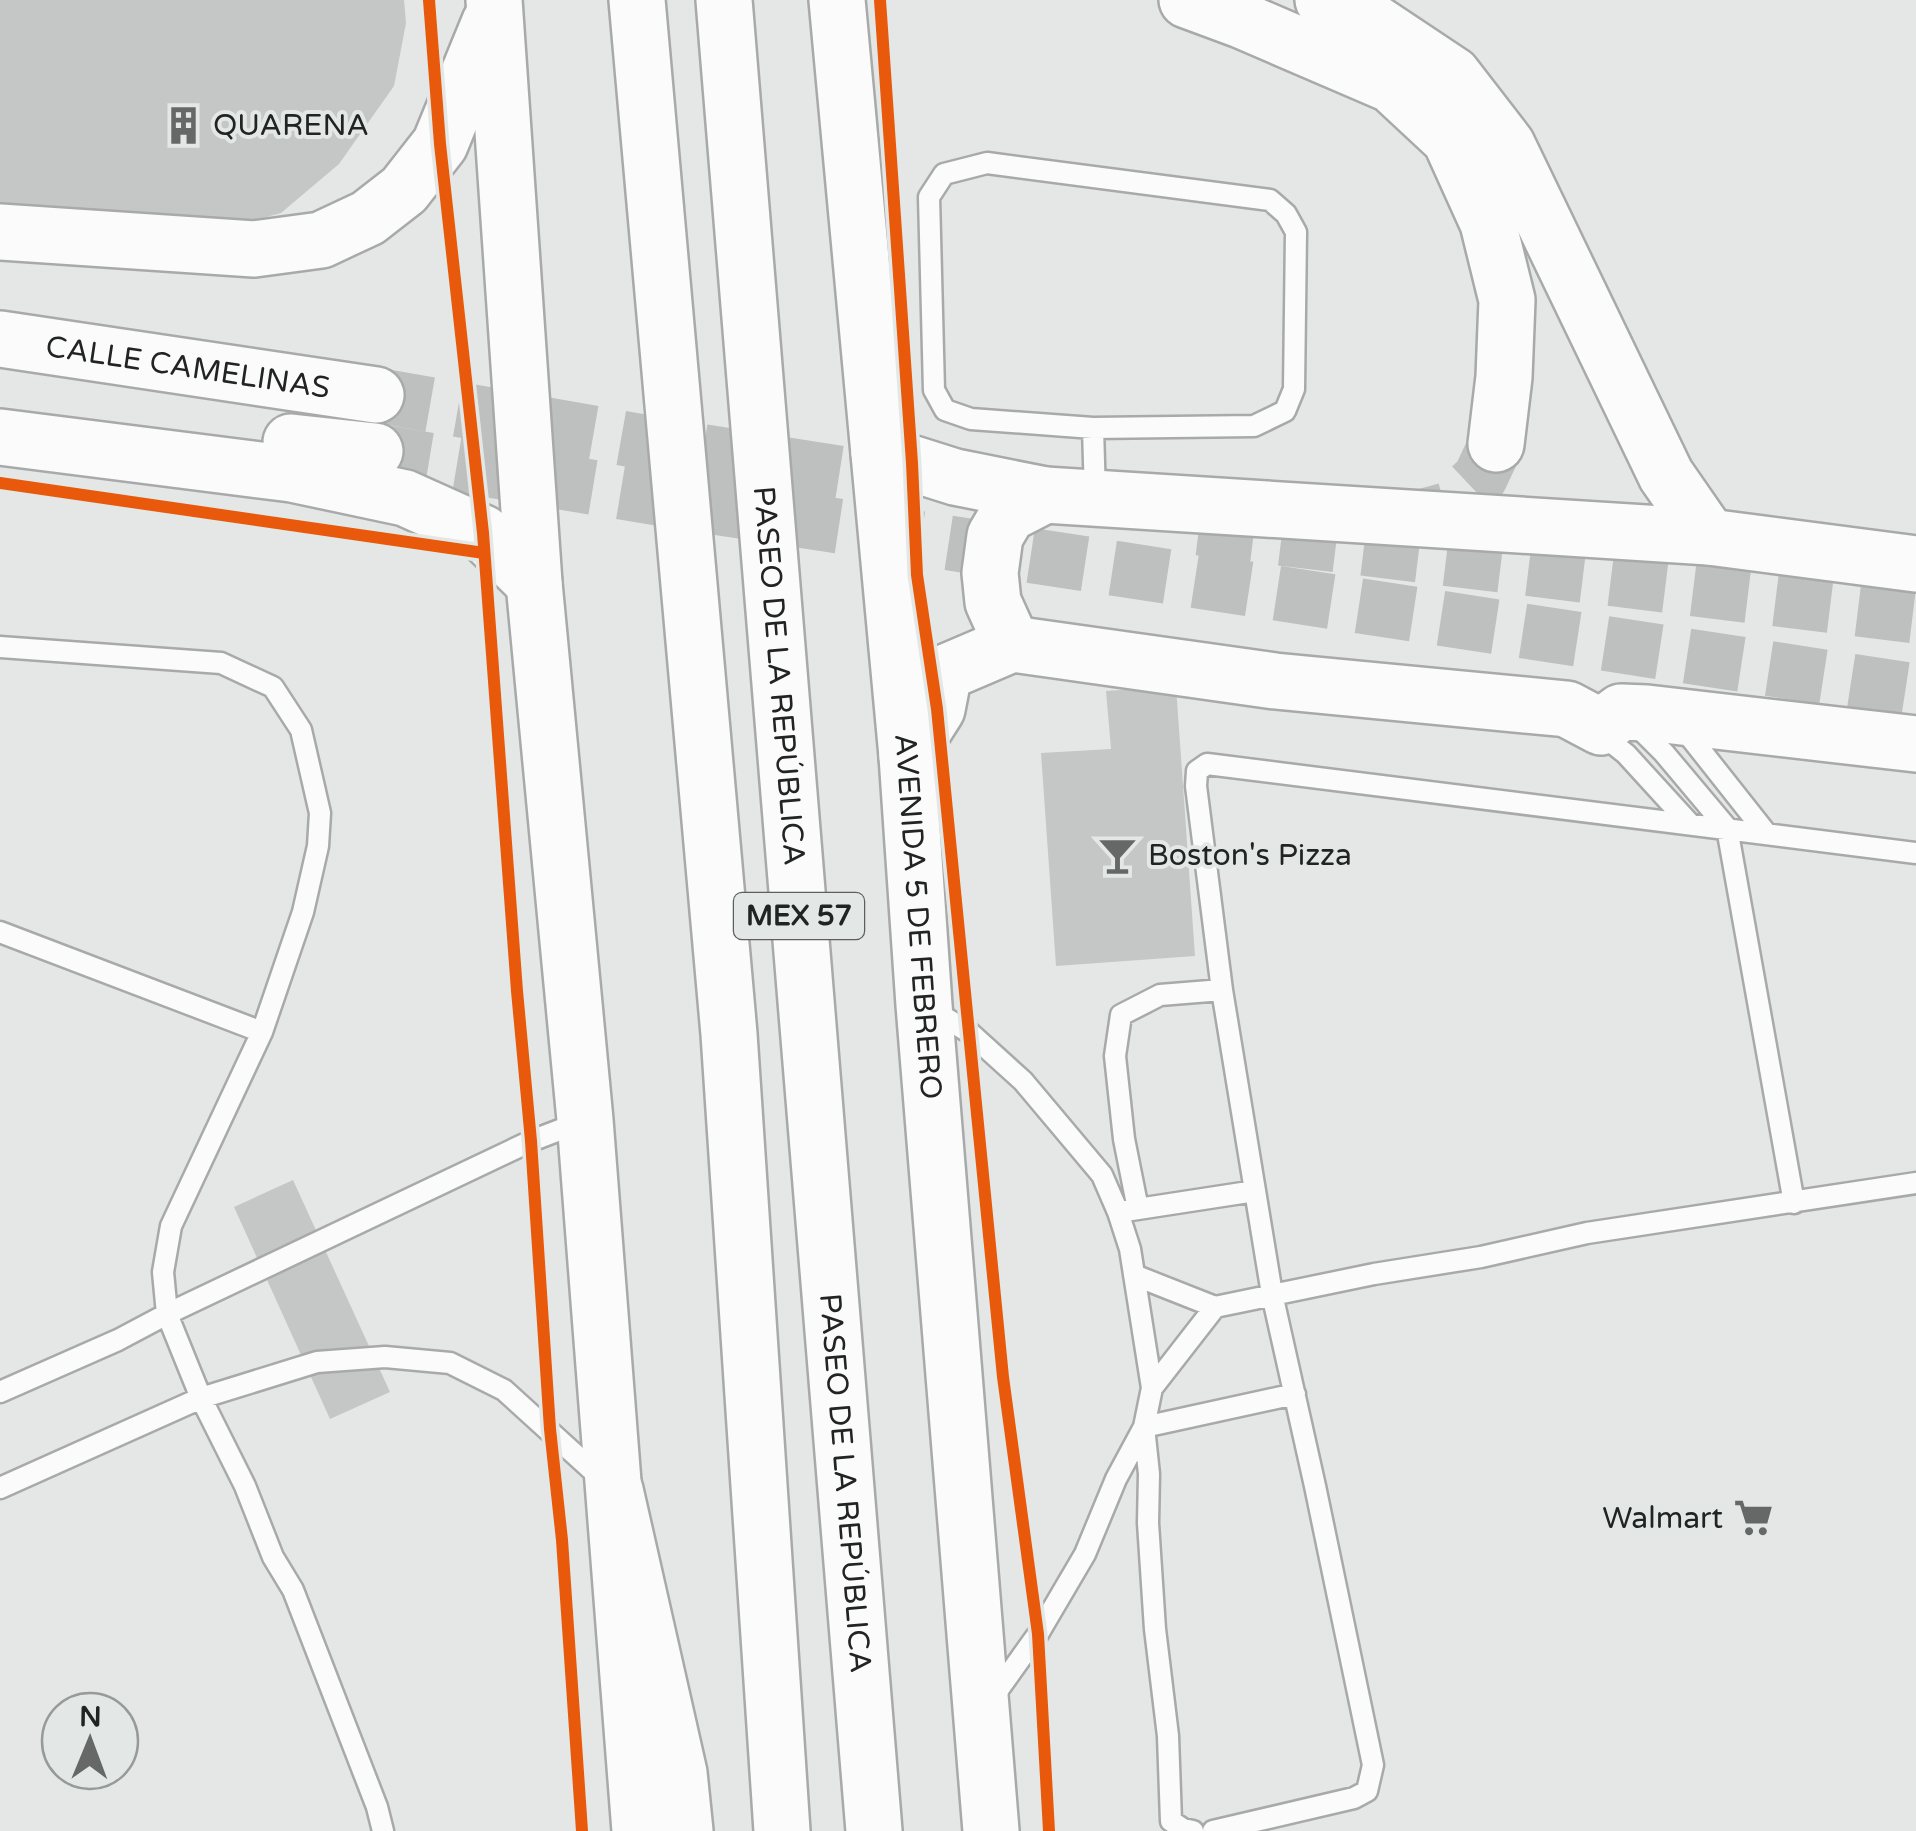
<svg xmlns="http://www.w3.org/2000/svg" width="1916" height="1831" font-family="'Varela Round',sans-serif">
<rect width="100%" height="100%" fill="#e4e7e6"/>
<path fill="#c5c7c7" d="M0 0H404L406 23 394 86 339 164 281 213 224 229 0 216Z
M1176 686 1195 956 1056 966 1041 753 1111 749 1106 691Z
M293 1180 390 1392 330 1419 234 1207Z"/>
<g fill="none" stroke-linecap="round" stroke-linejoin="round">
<path stroke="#bdc0bf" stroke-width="55" stroke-dasharray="55 28" stroke-linecap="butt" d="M376 395 661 445 926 487
M375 451 675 501 1916 691
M1399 523 1446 510 1480 478 1496 444
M1199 528 1916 616"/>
<defs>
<path id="lane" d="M987 163 1270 200 1286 214 1296 232 1294 389 1285 411 1254 426 1093 428 971 419 945 410 934 390 929 197 944 174Z
M1093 428 1095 496
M0 647 221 663 273 687 301 730 320 813 318 846 303 912 262 1032 171 1226 163 1272 167 1314 201 1398 245 1486 273 1557 293 1590 377 1807 383 1831
M1634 723 1664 753 1727 828 1794 1203
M1683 728 1766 833
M1597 731 1626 754 1689 823
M0 932 262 1032
M931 1009 970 1033 1023 1081 1102 1175 1118 1212 1130 1249 1152 1388 1144 1427 1116 1479 1085 1554 1038 1634 993 1697
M1138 1209 1124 1139 1115 1056 1121 1015 1160 995 1222 990 1196 786 1197 771 1207 764 1916 853
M1125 1211 1255 1191
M1134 1275 1215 1307 1374 1274 1481 1257 1587 1233 1916 1183
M1152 1388 1215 1307
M0 1392 118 1340 167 1314 531 1141 583 1121
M0 1488 201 1398 317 1362 385 1357 450 1363 504 1390 602 1479
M1193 1831 1183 1829 1171 1821 1168 1736 1155 1629 1148 1523 1149 1474 1144 1427 1295 1394
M1213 1831 1354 1798 1367 1791 1373 1765 1315 1486 1272 1294 1222 990"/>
<g id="secondary">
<path d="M494 0 534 583 585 1120 640 1831"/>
<path id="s1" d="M837 0 907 756 924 1005 991 1831"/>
<path d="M1187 0 1241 20 1392 85 1450 139 1488 223 1507 300 1504 377 1496 444"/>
<path d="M1323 0 1363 15 1453 75 1507 145 1666 475 1709 537"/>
<path d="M0 232 254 249 321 240 368 218 404 190 440 144 490 22"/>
<path id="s2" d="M0 339 376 395"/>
<path d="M0 437 292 474 405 498 483 533 534 583"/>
<path d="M291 442 375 451"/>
<path d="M879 453 955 477 1045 495 1709 537 1916 564"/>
<path d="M1012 644 993 602 990 573 995 536 1008 514 1045 495"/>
<path d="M907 756 937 709 944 673 1012 644 1275 681 1567 709 1601 727 1621 712 1647 713 1916 744"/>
</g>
<g id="highway">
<path d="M637 0 729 1034 782 1831"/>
<path id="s3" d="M724 0 874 1831"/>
<path d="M615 1490 679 1773 685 1831"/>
</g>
</defs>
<use href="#lane" stroke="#a8a9a9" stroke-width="25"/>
<use href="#secondary" stroke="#a8a9a9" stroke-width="60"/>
<use href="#highway" stroke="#a8a9a9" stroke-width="60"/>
<use href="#lane" stroke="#fbfbfb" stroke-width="20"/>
<use href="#secondary" stroke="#fbfbfb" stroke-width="55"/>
<use href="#highway" stroke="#fbfbfb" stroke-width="55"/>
<defs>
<path id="cycleway" d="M429 0 440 144 483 533 517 991 531 1141 550 1429 562 1540 582 1831
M880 0 912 463 917 575 937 709 1003 1377 1038 1634 1049 1831
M0 483 484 553"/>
</defs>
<use href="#cycleway" stroke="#e3e8e7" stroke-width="19"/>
<use href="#cycleway" stroke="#e8590c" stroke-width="12"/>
</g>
<defs>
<symbol id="building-bare" viewBox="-9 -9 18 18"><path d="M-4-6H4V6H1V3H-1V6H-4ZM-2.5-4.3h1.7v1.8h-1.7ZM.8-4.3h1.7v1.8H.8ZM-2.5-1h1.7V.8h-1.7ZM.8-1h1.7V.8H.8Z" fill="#666868" stroke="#e3e8e7" stroke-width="2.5" paint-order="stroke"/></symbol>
<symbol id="bar-bare" viewBox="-9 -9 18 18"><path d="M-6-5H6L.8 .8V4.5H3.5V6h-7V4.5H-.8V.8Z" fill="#666868" stroke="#e3e8e7" stroke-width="2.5" paint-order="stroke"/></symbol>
<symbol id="supermarket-bare" viewBox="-9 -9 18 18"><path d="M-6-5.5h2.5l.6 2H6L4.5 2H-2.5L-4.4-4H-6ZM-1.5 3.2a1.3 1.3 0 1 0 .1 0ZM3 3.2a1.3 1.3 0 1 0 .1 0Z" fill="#666868" stroke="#e3e8e7" stroke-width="2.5" paint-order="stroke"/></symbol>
</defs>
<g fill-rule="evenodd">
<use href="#building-bare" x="156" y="98" width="55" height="55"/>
<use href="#bar-bare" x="1090" y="828" width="55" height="55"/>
<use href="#supermarket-bare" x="1726" y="1490" width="55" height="55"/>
</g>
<g text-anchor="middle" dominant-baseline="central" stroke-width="8" stroke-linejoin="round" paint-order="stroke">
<rect fill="#e3e8e7" stroke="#5c5f5e" stroke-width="2.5" x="734" y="893" width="130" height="46" rx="8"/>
<g font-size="28" font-weight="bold" fill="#222424">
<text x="799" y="916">MEX 57</text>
</g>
<g font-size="30" fill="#222424" stroke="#e3e8e7" text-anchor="start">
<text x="213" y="125">QUARENA</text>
<text x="1148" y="855">Boston's Pizza</text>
<text x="1723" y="1518" text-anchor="end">Walmart</text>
</g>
<g font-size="30" fill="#222424" stroke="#e3e8e7">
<text stroke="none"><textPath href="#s2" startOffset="190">CALLE CAMELINAS</textPath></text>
<text stroke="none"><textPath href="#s3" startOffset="678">PASEO DE LA REPÚBLICA</textPath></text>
<text stroke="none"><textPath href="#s1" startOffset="920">AVENIDA 5 DE FEBRERO</textPath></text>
<text stroke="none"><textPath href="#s3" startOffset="1488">PASEO DE LA REPÚBLICA</textPath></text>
</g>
</g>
<g transform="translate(90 1741) rotate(1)"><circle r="48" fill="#e3e8e7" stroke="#969a99" stroke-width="2.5"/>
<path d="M0-8L18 38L0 25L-18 38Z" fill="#666868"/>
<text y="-15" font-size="28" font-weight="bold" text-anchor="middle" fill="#222424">N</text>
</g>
</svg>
